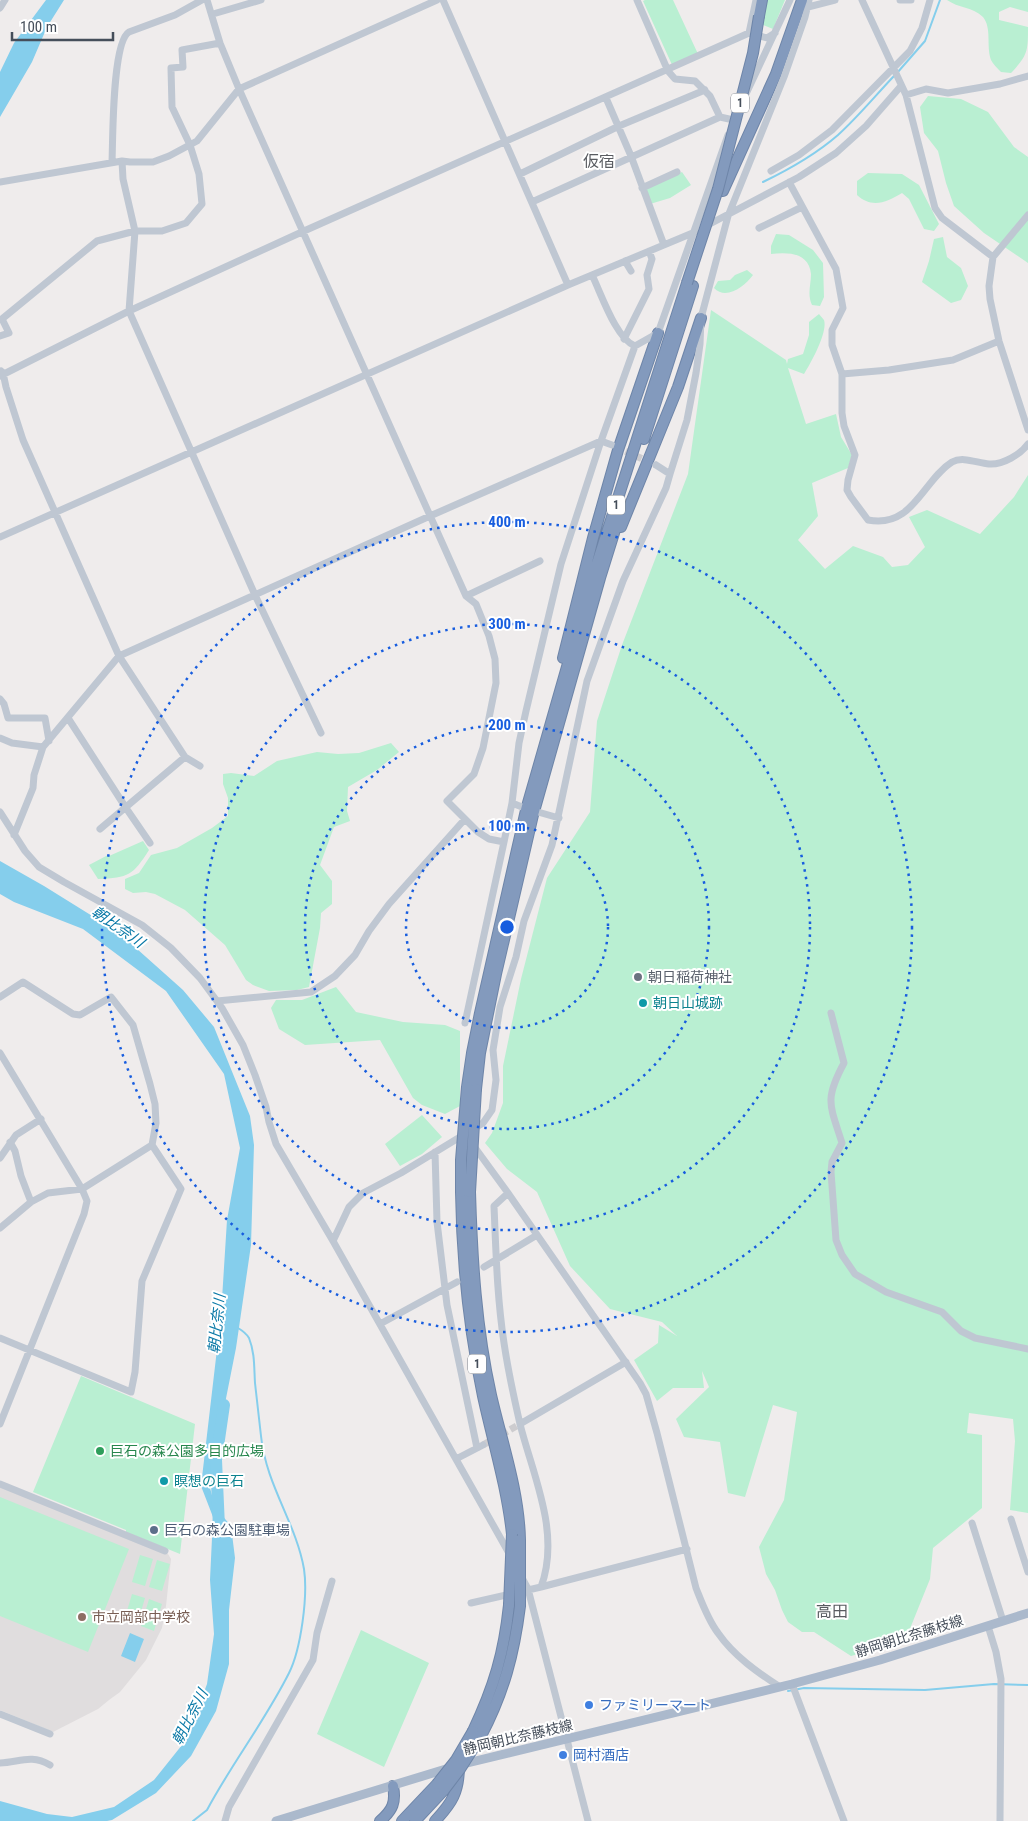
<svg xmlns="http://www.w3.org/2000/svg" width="1028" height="1821" font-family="'Roboto Condensed','Noto Sans JP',sans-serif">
<rect width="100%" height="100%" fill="#efecec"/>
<path fill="#e0ddde" d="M0 1487 168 1554 171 1559 166 1606 162 1628 146 1660 120 1692 109 1700 98 1709 53 1732 0 1710Z"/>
<path fill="#b9efd2" d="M645 0H673L698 54 673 67 643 1Z
M765 0H785L773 29 761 24Z
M947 0H1028V12L1010 7 999 12V20L1028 27C1028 51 1028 55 1011 73L1001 72C997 68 993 64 991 60 986 46 992 28 983 17 973 7 958 8 947 0Z
M928 96 961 99 988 112 1014 147 1028 157V263L984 233 954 206 946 183 938 151 924 133 920 107Z
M682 172 691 185 670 198 650 204 645 189Z
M868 173 902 174 919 185 939 224 934 231 924 229 909 199 902 193C887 202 872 209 857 195V181Z
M776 234 789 235 813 250 823 263 824 297 820 306 812 305C807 294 811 285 811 274 809 252 787 252 771 254V246Z
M943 237 947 257 961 268 968 286 961 300 951 303 922 282 929 261 934 239Z
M747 270 753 275C745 286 726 301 714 288L718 281 730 280 735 275Z
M711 310 786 360 787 364 788 359 803 354 809 335V322L819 314C819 314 824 320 824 320 828 332 811 363 804 374L788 368 806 424 836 414 841 437 852 455 848 468 812 483 818 516 798 540 825 569 853 546 883 557 892 567 908 565 925 547 909 517 927 510 980 534 1014 497 1028 475V1513L1010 1510 1015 1441 1013 1419 969 1413 967 1433 982 1435V1508L933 1548 930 1579 905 1641 851 1656 814 1632H802L788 1622 782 1610 775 1590 766 1574 759 1547 784 1500 797 1412 773 1405 745 1497 728 1493 720 1442 684 1437 676 1419 709 1387 702 1371 704 1388H673L657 1401 634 1360 658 1343 659 1325 677 1336 662 1322 610 1309 570 1266 537 1192 507 1169 485 1143 492 1133 503 1103V1066L521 979 547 878 590 812 597 721 622 645 688 474Z
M391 743 399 752 377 770 348 787 347 811 350 821 334 827 320 865 332 881V904L321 913 320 928 309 987 297 990 269 991 253 985 246 980 225 945 185 910 155 894 146 892 133 893 125 889V879L139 873 151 855 177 848 212 828 228 816V798L223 784V774L231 773 254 776 277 761 317 752 338 754 359 753Z
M143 841 149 850C133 875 129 878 98 879L89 865 108 855 109 856Z
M336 987 356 1012 403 1022 445 1025 460 1031V1106L445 1114 422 1105 413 1098 380 1040 305 1045 279 1029 271 1008 276 1000H302Z
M422 1115 442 1137 422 1154 400 1166 385 1144Z
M81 1376 195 1424 180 1554 126 1532V1530L33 1492Z
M0 1497 129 1549 88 1652 0 1616Z
M140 1555 153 1559 145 1586 132 1582Z
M157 1560 170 1564 162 1591 149 1587Z
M132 1594 145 1598 137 1625 124 1621Z
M149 1599 162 1604 154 1631 141 1626Z
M361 1630 429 1663 384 1767 317 1734Z"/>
<path fill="#85ceec" d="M46 0H64L47 27 32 62 0 117V72L14 43Z
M0 861 44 886 118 932 183 990 214 1027 250 1116 254 1145 251 1245 236 1348 209 1484 215 1507 231 1526 235 1558 229 1610V1664L216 1711 191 1756 156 1793 112 1820 107 1821H0V1801L47 1814 72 1817 114 1807 154 1780 186 1740 207 1684 214 1634 210 1580 213 1517 201 1486 221 1315 227 1220 240 1148 224 1074 166 991 83 929 14 902 0 894Z
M130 1633 144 1639 135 1662 121 1656Z"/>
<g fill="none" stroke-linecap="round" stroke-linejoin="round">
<path stroke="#85ceec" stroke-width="2" d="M897 73 925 41 940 0
M763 182C790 169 815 155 838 135 858 117 875 96 894 76
M788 1691 804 1688 925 1690 994 1684 1028 1685
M193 1821 207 1810C232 1763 265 1721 289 1673 301 1649 308 1596 304 1569 296 1523 266 1485 261 1436 259 1418 257 1401 255 1383 254 1368 255 1353 249 1338 246 1333 243 1331 238 1328"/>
<path stroke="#85ceec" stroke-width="12" d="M219 1527 216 1460 224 1405"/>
<path stroke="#cdcccf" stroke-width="7" stroke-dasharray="7 3.5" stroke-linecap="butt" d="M616 447 656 465
M483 1445 520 1424"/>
<defs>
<path id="highway" d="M759 16 762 0
M723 191 776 74 802 0
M644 439 693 286
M621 527 678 387 701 318
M563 658 593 538 618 450 658 333
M467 1087 472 1053 480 1013 526 810 593 576 687 283
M476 1089 480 1053 496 974 533 815 600 578 619 517
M461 1192C462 1261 469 1329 483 1396 493 1442 507 1487 512 1534
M470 1192C472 1260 476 1328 491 1395 502 1443 519 1491 520 1540
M473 1731C494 1687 504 1653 509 1605
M481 1736C504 1692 514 1654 520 1606
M380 1821C393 1810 396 1802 393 1786
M402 1821 437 1784
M415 1821 444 1790
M435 1821C452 1803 459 1792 459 1766"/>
</defs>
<use href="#highway" stroke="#6e85a8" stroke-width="12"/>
<path stroke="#bfc7d2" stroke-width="7" d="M207 0 220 43 239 89 466 596 476 604 489 636 495 659 496 683 483 748 474 774 447 801 478 832 489 839 504 842 512 803 519 743 526 711 561 564 601 441 635 346 658 333 728 135
M443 0 568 285
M637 0 668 71 675 79 695 81 710 96 720 117 729 119
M756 0 749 33 767 38 775 33
M862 0 906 95 935 208 942 218 993 257
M900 0H911
M808 7 835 0
M0 8 5 0
M213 14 261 0
M906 95 926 89 948 93 1000 84 1028 76
M745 96 790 0
M606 98 631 156 664 245
M122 161 123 179 135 231 129 311 255 595 321 733
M112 162C113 140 112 42 129 32L175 15 202 0
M771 171 799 155 832 130 910 51 922 28 930 0
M520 174 619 126 705 90
M0 182 122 161 130 162H153L169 156 197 141 239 89 437 0
M789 182 836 269 843 308 832 330V345L842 374V413L844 426 855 455 848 480 847 490 851 497 868 520C913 529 923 480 952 462 963 456 977 463 989 464 1003 465 1021 454 1028 444
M642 188 677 172
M532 202 720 117
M1028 215 993 257 989 286 990 299 999 341 1028 430
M704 227 799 177 836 153 866 126 901 86
M759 228 802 207
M625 261 631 271
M592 275C601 293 616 339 635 346
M0 336 9 333 2 319 97 241 135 231H162L186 223 202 204 199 174 190 145 172 107 171 68 183 67 182 50 220 43
M624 339 649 289 647 275 652 259 649 251
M1 371 3 373 6 387 23 440 119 656 185 757 200 766
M842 374 889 370 953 360 999 341
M0 376 129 311 304 231 749 33
M670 474 687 420 696 373 700 344 701 318 728 216 784 77 805 17 809 0
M0 537 568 285 695 232
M466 596 540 561
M0 699 4 704 8 718H45L49 741
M68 718 126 808 150 843
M0 738 12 743 43 747 119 656 430 516 601 441 612 445
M512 803 522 807
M0 812 25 851 39 867 64 882 142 925 171 948 200 978 222 1008 243 1045 255 1075 266 1107 269 1122 276 1144 333 1241 510 1555
M538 812 559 818
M100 829 185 757
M14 835 33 788 34 775 43 747
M0 997 23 982 73 1014 80 1015 111 997 133 1025 150 1084 155 1104 156 1123 152 1145
M217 1001 311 992 335 976 355 955 369 931 389 904 465 819
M831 1013 844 1063C824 1100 830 1105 842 1143L832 1162 831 1172 836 1240 842 1255 855 1274 886 1292 942 1312 961 1331 975 1338 1028 1349
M465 1023 504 842
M0 1053 82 1189 87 1201 84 1214 0 1424
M465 1134 508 1193 640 1383 646 1394 657 1433 696 1588C702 1603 708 1620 718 1633 734 1656 757 1672 780 1687
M10 1142 15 1151 21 1176 31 1202
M435 1152 437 1222 447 1305 477 1448
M0 1158 16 1135 41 1119
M508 1193 494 1206C496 1252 497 1297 504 1343 508 1370 514 1398 520 1424 533 1476 561 1533 541 1587
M0 1228 31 1202 48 1193 82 1189 152 1145 181 1189 142 1281 135 1372 131 1392 0 1338
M333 1241 349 1207 363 1193 401 1173 483 1123 492 1110 496 1080 493 1050 500 1007 516 957 524 921 552 845 587 681 623 581 666 488 670 474 656 465
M484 1267 537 1235
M380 1324 457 1282
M520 1424 626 1362
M456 1459 483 1445
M0 1484 165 1551
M1011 1519 1028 1572
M972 1523 1003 1621
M521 1576 528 1589 588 1821
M471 1603 541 1587 687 1549
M988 1626 996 1652 1001 1679 1000 1821
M792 1684 844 1821
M0 1714 50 1734
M0 1763C20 1762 31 1754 50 1765
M225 1821 229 1807 313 1660 317 1633 332 1581"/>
<path stroke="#abb9cc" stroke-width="9" d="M276 1821 459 1765 792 1684 880 1660 1028 1613"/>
<use href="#highway" stroke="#839abd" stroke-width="10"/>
<defs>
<path id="highway-bridge" d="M687 283 718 189 753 53 759 16
M461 1192V1160L467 1087
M470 1192 476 1089
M509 1605 512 1534
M520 1606V1540
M437 1784 456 1760 473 1731
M444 1790 460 1769 481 1736"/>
</defs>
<use href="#highway-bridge" stroke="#6e85a8" stroke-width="12" stroke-linecap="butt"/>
<use href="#highway-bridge" stroke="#839abd" stroke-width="10"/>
</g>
<g fill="none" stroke="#175ddf" stroke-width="2.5" stroke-dasharray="2.5 5">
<circle cx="507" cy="927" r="101"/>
<circle cx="507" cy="927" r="202"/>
<circle cx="507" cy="927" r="303"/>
<circle cx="507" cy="927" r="405"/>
</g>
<circle fill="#6b7280" stroke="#fff" stroke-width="2" cx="638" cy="977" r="5"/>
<g fill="#0f9aa8" stroke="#fff" stroke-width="2">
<circle cx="643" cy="1003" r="5"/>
<circle cx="164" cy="1481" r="5"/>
</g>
<circle fill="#2e9e5b" stroke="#fff" stroke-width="2" cx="100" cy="1451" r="5"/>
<circle fill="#5c6f8a" stroke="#fff" stroke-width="2" cx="154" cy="1530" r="5"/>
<circle fill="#8d6e63" stroke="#fff" stroke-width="2" cx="82" cy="1617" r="5"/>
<g fill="#3f7fe0" stroke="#fff" stroke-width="2">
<circle cx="589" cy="1705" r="5"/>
<circle cx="563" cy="1755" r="5"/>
</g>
<g text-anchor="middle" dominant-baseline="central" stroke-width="4" stroke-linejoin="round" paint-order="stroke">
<g fill="#fff" stroke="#7d838c" stroke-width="1">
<rect x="731" y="93.5" width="18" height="19" rx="4"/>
<rect x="607" y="495.5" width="18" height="19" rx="4"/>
<rect x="468" y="1354.5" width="18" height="19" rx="4"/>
</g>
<g font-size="12" font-weight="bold" fill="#454e5a">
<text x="740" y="103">1</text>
<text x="616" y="505">1</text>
<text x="477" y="1364">1</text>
</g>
<g font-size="14" fill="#5b616d" stroke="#fff" text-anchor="start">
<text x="648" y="977">朝日稲荷神社</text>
</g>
<g font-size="14" fill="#0d838f" stroke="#fff" text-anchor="start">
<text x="653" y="1003">朝日山城跡</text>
<text x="174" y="1481">瞑想の巨石</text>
</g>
<g font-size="14" fill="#27864d" stroke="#fff" text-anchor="start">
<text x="110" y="1451">巨石の森公園多目的広場</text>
</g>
<g font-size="14" fill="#4e5e75" stroke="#fff" text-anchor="start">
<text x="164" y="1530">巨石の森公園駐車場</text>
</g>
<g font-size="14" fill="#785e54" stroke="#fff" text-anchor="start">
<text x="92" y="1617">市立岡部中学校</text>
</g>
<g font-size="14" fill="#454e5a" stroke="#fff">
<text transform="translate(909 1636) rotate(-17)">静岡朝比奈藤枝線</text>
<text transform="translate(518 1737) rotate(-13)">静岡朝比奈藤枝線</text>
</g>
<g font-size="14" fill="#366cbe" stroke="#fff" text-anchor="start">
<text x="599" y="1705">ファミリーマート</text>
<text x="573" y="1755">岡村酒店</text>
</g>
<g font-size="15" font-style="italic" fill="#0a79a7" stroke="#fff">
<text transform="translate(118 927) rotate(35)">朝比奈川</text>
<text transform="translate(217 1324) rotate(-84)">朝比奈川</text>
<text transform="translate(190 1717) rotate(-63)">朝比奈川</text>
</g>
<g font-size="16" fill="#595c61" stroke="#fff">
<text x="599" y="161">仮宿</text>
<text x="832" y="1611">高田</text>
</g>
</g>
<circle cx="507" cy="927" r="8" fill="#175ddf" stroke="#fff" stroke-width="2.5"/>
<g font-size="15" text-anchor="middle" font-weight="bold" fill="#175ddf" stroke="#fff" stroke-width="4" stroke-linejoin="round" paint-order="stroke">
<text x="507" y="527">400 m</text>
<text x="507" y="629">300 m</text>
<text x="507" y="730">200 m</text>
<text x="507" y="831">100 m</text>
</g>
<path d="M12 32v8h101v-8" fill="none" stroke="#454e5a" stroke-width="2.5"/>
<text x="20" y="32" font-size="15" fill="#454e5a" stroke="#ffffff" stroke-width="4" paint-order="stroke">100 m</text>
</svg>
